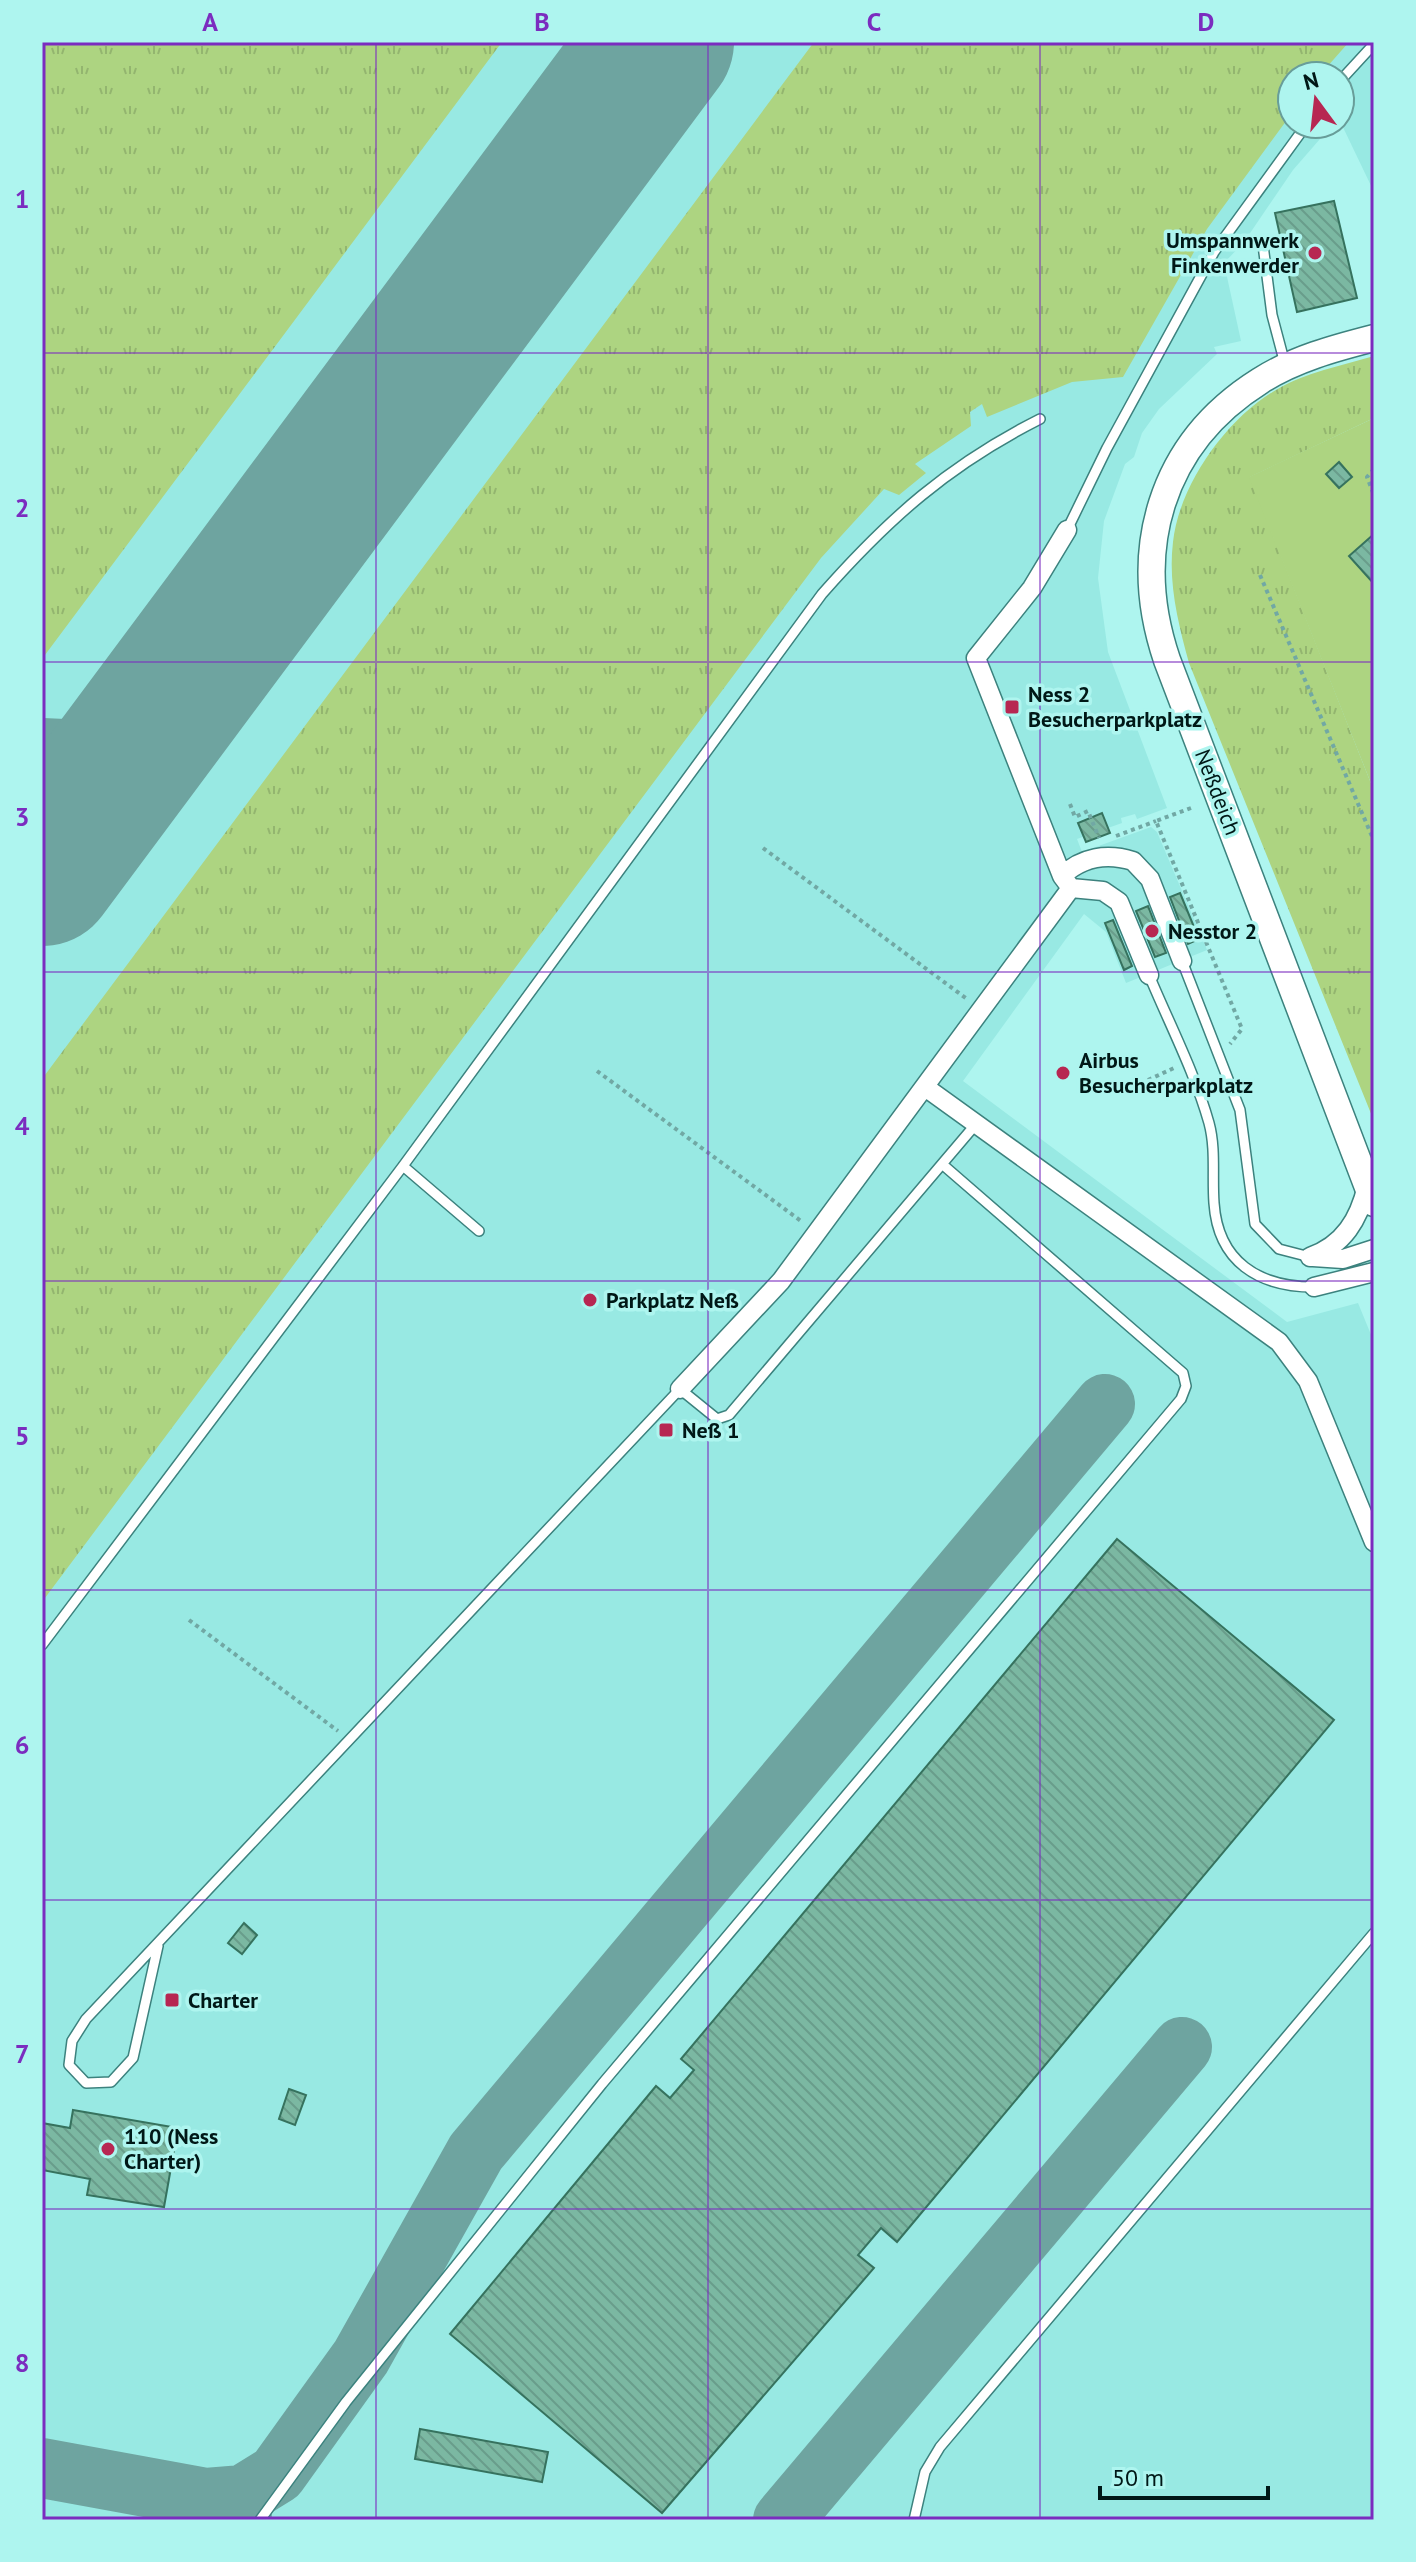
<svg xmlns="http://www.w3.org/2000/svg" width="1416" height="2562" font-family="'PT Sans',sans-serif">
<defs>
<pattern id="grass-tufts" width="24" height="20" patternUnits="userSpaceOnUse" patternTransform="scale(2)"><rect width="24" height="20" fill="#add481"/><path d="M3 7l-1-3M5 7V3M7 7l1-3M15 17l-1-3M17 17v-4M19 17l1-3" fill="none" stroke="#93b56f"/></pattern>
<pattern id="building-back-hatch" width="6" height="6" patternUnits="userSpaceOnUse" patternTransform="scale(2)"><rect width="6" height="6" fill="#7bb8a2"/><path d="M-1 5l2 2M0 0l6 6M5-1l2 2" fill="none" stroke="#699d8b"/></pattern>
</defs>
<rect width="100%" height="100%" fill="#aef5ef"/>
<path fill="#98e9e3" d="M42 42H1374V192L1340 121V76H1292V124H1333L1293 170 1244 242 1224 263 1241 341 1214 347 1217 354 1159 409 1142 433 1134 457 1125 464 1104 521 1098 578 1108 652 1167 808 1137 819 1135 814 1121 818 1122 823 1077 839 1082 852 1151 827 1157 832 1207 950 1126 983 1106 932 1084 914 963 1081 1287 1322 1358 1303 1374 1342V2520H42Z"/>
<path fill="url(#grass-tufts)" d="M42 42H502L42 659Z
M814 42H1349L1319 76H1292V113L1207 229 1123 377 1072 382 987 417 982 404 970 412 971 426 915 464 926 473 899 495 884 489 821 558 42 1602V1079Z
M1374 356V418L1250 477 1374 791V1121L1189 663C1178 623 1168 583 1173 542 1179 485 1227 418 1276 390 1306 372 1341 366 1374 356Z"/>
<path fill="#add481" d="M1374 418V791L1249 477Z"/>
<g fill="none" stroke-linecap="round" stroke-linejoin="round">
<path stroke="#6ea4a0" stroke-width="60" d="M42 748 86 750 150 726
M42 802C56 829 57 844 43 870
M42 2468 206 2498 242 2519
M206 2498 243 2495 277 2474 361 2357 476 2152 1105 1404
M783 2520 1182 2047"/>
<path stroke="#6ea4a0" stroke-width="150" d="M42 871 659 42"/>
</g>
<path fill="url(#building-back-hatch)" stroke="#36725e" stroke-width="2" d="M1334 201 1357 298 1297 312 1275 213Z
M1339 462 1352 477 1339 488 1326 474Z
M1374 534V584L1349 556Z
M1102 813 1110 833 1086 842 1078 823Z
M1180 893 1199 939 1188 944 1170 897Z
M1148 906 1166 953 1155 957 1136 911Z
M1113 920 1132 966 1124 970 1105 923Z
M1117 1539 1334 1720 897 2242 881 2228 858 2255 874 2268 662 2513 450 2334 656 2086 670 2098 694 2070 681 2059Z
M244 1923 257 1935 242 1954 228 1943Z
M289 2089 306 2095 295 2125 279 2119Z
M73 2110 178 2128 164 2207 87 2195 90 2179 42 2170V2123L70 2128Z
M420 2429 548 2452 542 2482 415 2459Z"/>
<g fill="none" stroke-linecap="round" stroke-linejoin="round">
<defs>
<path id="lane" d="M1340 81 1374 44
M1263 245 1272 315 1285 364
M1067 530 1107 448 1214 252 1307 124
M1182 961 1240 1110 1255 1224 1279 1249 1310 1257
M1149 975C1169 1023 1195 1073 1209 1123 1216 1149 1212 1176 1214 1203 1218 1262 1259 1287 1314 1287
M942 1164 976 1124
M403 1166 479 1231
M42 1645 403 1166 822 594C889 518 949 465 1040 419
M158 1946 133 2058 111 2082 86 2083 69 2065 72 2041 86 2019 680 1389 717 1419 729 1415 942 1164 1183 1373 1186 1386 1181 1399 602 2084 346 2402 260 2520
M914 2520 925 2472 940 2447 1374 1933"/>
<path id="street" d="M1067 530 1032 588 976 658 1062 876 1071 888 1103 891 1119 902 1149 975
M1062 876C1082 857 1107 853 1133 861L1150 879 1182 961
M925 1087 1279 1342 1308 1381 1374 1542
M1310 1257C1344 1245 1359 1219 1367 1186
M1313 1257 1343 1259 1374 1249
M1314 1287 1374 1272
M680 1389 781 1281 1071 888"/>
<path id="secondary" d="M1374 338C1335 348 1294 359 1260 381 1160 444 1130 551 1167 660L1374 1203"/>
</defs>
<use href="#lane" stroke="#3c827e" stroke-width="12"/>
<use href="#street" stroke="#3c827e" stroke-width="21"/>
<use href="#secondary" stroke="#3c827e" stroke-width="29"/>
<path stroke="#71a8a4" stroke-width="4" stroke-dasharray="4 4" stroke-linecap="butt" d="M1374 469 1367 477 1374 495
M1260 575 1374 841
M1070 804 1075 817 1088 811 1099 838
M1191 808 1156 821 1242 1029 1230 1044
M1116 836 1156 821
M763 848 967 999
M597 1071 801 1221
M1148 1080 1174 1068
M189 1620 338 1731"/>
<use href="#lane" stroke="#fff" stroke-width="9"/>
<use href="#street" stroke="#fff" stroke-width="18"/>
<use href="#secondary" stroke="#fff" stroke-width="26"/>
</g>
<path fill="none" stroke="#7b2cbf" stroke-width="2" stroke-opacity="0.55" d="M376 42V2520M708 42V2520M1040 42V2520M42 353H1374M42 662H1374M42 972H1374M42 1281H1374M42 1590H1374M42 1900H1374M42 2209H1374"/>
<g fill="#b72752" stroke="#aef5ef" stroke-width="3">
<circle cx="1315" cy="253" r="8"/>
<rect x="1004" y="699" width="16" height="16" rx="4"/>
<circle cx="1152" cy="931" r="8"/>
<circle cx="1063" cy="1073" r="8"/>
<circle cx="590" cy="1300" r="8"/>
<rect x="658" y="1422" width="16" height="16" rx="4"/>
<rect x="164" y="1992" width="16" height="16" rx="4"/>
<circle cx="108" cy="2149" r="8"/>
</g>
<g text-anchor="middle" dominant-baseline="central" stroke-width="7" stroke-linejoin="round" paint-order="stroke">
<g font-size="22" font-weight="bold" fill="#001817" stroke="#aef5ef" text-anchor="start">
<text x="1299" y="240" text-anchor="end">Umspannwerk<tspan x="1299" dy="25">Finkenwerder</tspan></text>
<text x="1028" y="694">Ness 2<tspan x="1028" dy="25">Besucherparkplatz</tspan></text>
<text x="1168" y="931">Nesstor 2</text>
<text x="1079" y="1060">Airbus<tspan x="1079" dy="25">Besucherparkplatz</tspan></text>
<text x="606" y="1300">Parkplatz Neß</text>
<text x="682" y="1430">Neß 1</text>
<text x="188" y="2000">Charter</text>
<text x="124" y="2136">110 (Ness<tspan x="124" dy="25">Charter)</tspan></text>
</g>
<g font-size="22" fill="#001817" stroke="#aef5ef">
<text transform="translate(1218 792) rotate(69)">Neßdeich</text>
</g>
</g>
<rect width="1416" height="2562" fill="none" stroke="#aef5ef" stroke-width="88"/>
<g transform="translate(1316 100) rotate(345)"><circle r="38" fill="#aef5ef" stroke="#689d99" stroke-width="2"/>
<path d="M0-6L14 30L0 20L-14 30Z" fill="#b72752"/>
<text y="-12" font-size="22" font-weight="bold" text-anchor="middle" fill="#001817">N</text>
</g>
<path d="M1100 2486v12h168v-12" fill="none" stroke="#001817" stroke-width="4"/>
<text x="1112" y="2486" font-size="24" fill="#001817" stroke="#aef5ef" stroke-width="6" paint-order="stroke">50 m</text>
<rect x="44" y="44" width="1328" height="2474" fill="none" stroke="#7b2cbf" stroke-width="3"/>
<g font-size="26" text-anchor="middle" font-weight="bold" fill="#7b2cbf">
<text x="210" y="31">A</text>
<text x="542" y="31">B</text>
<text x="874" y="31">C</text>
<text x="1206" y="31">D</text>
<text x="22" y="208">1</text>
<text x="22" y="517">2</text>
<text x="22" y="826">3</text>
<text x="22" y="1135">4</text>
<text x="22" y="1445">5</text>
<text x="22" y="1754">6</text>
<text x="22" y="2063">7</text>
<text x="22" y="2372">8</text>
</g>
</svg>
